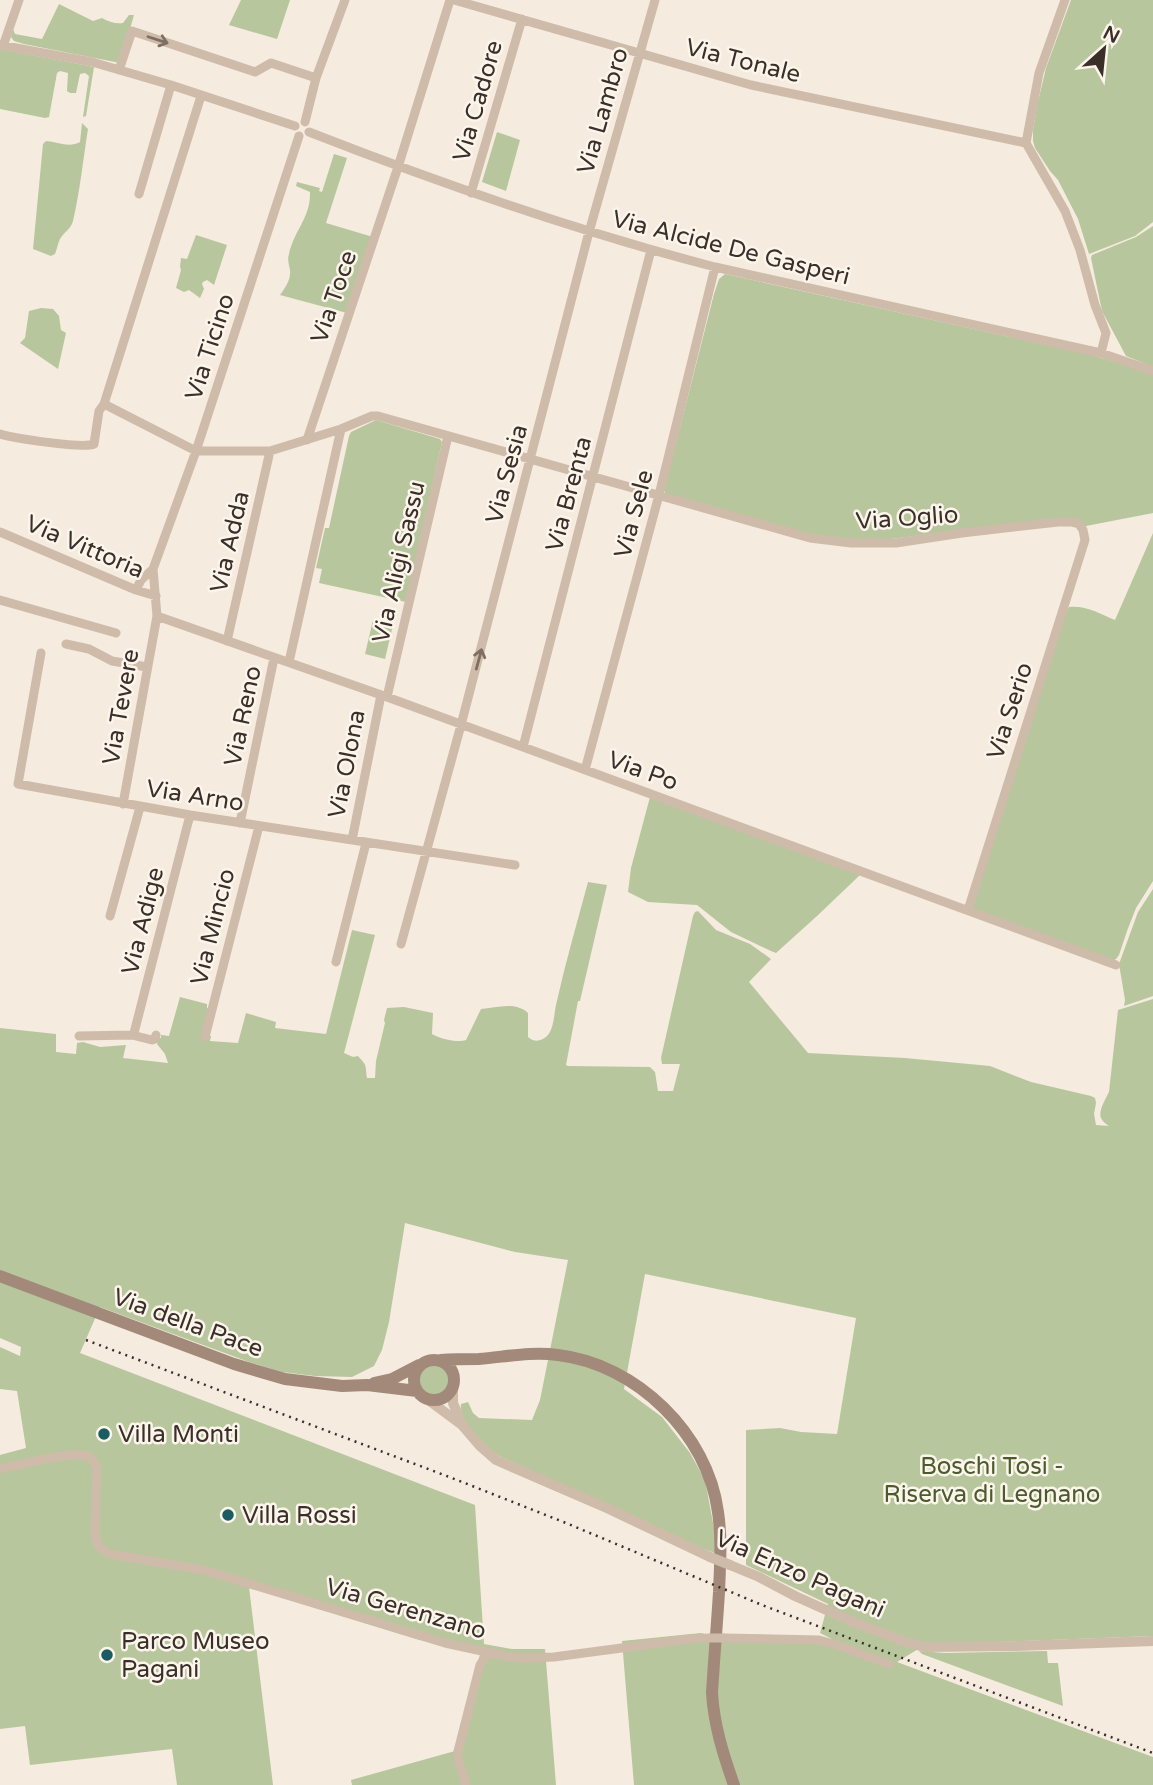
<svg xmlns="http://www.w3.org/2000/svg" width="1153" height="1785" font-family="'Varela Round',sans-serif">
<rect width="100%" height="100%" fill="#f5ebdf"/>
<path fill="#b8c69d" d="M241 0H290L277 39 229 25Z
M1071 0H1153V222L1135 236 1089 254 1078 219 1058 180 1050 171 1035 148 1033 141V130L1037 106 1046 68Z
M59 4 93 21 102 18C109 22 115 24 123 23L129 15H134L120 63 24 44 14 41 11 37 13 29 15 34 42 39Z
M0 49 94 67 86 116 83 117 89 76 85 73 80 74 76 93H70L67 91 68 73 60 71 57 73 49 117 45 118 0 109Z
M82 123 88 129C83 160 80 191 73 221 71 229 64 232 60 239 58 243 57 249 55 254L51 256 33 249 43 144 46 141C58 142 69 148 80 142Z
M497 132 520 140 506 191 482 182Z
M334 154 347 158 326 223 373 237 347 313 280 295C285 288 291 280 290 270 289 264 287 260 289 254 294 231 311 217 310 192L296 186 297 182 320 188 319 191 322 192Z
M1153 226V367L1126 356 1102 311 1091 258 1092 255 1136 237Z
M196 235 227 245 214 285 207 280 203 282 202 284 204 289 200 298 189 290 184 292 176 288 181 270 180 267 181 258 187 259Z
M725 274 1092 355 1141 370 1153 375V513L1086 526H1038L938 533 883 540 820 538 665 493 664 490 714 294 719 279Z
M41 308 53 309 59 316 61 330 66 333 58 369 20 343 25 338 29 311Z
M376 420 440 439 442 442 406 602 319 583 322 569 316 568 325 528H329L349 436 351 432Z
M1153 533V881L1136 908 1127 931 1119 955 1116 959 1112 961 972 908 1062 620 1069 607C1085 605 1101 614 1115 620Z
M373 620 393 625 385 659 365 654Z
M650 797 860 875 817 916 776 953 771 951 731 932 697 905 648 902 628 892 631 868Z
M588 882 607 885 580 1001H578L566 1065 568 1066 650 1067 655 1072 658 1091H673L680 1064H662L661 1058 693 916 695 912 698 911 716 930 750 944 771 959 749 982 808 1053 905 1058 990 1066 1031 1082 1091 1096 1095 1098 1096 1103 1094 1114 1096 1125 1109 1126C1106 1124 1103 1122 1101 1118 1098 1111 1106 1098 1109 1092L1118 1010 1153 999V1636L997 1642 928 1643 897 1662 1153 1757V1785H634L622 1641 701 1633 709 1635 832 1639 820 1633 828 1604 746 1565V1430L780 1428 801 1432 837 1434 856 1318 645 1274 624 1389 662 1417 690 1453 705 1480 717 1544 715 1553 695 1546 497 1455C483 1443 459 1423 461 1404L468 1402 473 1413 479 1418 532 1420 540 1400 568 1260 515 1252 405 1223 389 1322 382 1350 374 1366 352 1377 315 1376 282 1372 249 1362 100 1307 80 1353 475 1505 484 1644 512 1649H545L556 1785H352L351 1780 455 1751 480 1654 416 1639 249 1587 273 1785H177L172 1749 30 1765 25 1726 0 1729V1455L26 1448 17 1391 0 1389V1347L20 1356 21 1347 0 1338V1028L56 1034V1052L76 1054 77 1043 83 1042 100 1047 126 1045 123 1058 168 1063 165 1054 157 1044 158 1038H161V1035L169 1036 180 997 207 1004V1008H209L203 1034 211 1036 210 1041 238 1043 246 1013 276 1022 275 1028 326 1034 352 930 375 935 344 1053 353 1057 358 1056C368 1067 365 1065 367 1078H375L376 1061 385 1023 384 1020 387 1008 404 1007 433 1013 432 1034C441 1039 457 1043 466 1040L481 1009C496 1008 515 1001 528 1013V1037C533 1042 541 1042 547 1036 554 1029 554 1014 556 1005 565 964 577 923 588 882Z
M1153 889V996L1124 1006 1125 1000 1119 964 1138 912Z
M418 1380a17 17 0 1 1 34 0a17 17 0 1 1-34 0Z
M919 1651 945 1653 1047 1651 1048 1663H1058L1063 1706 922 1654Z"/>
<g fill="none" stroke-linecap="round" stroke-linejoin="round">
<path stroke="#cfbba9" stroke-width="9" d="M454 0 751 85 1026 143
M1065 0 1039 73 1026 143 1065 211 1080 250 1095 305 1106 333 1101 353
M0 45 92 62 171 85 295 126
M3 46 19 0
M119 70 132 31 255 72 271 63 316 78
M305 122 316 78 345 0
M309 132C442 184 576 231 715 267L1101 353 1153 371
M471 193 522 19
M139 194 171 85
M104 404 196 451H270L341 429 372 416H378L810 538 851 543H896L962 533 1058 522H1071L1079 524 1083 530 1085 540 968 910
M0 434C14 438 82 449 94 444L99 411 104 404 201 96
M307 440 398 167 450 0
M0 532 136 590 156 596
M136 590 141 580 153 569 196 451 299 136
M0 600 116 633
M157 616 387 697 1116 965
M227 641 270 451
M66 644 89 649 112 661 147 667
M41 653 18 784 190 815 515 865
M289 662 341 429
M387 697 448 436
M523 747 651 250
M585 770 659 495 715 267
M123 804 157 616 153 569
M240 823 274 658
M352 840 381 695
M110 916 140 807
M401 944 461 725 589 232 655 0
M336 962 366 843
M132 1035 134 1033 190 815
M79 1036 132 1035 152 1040 155 1039 156 1035
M205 1037 259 826
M0 1469C18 1466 77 1448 91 1458 94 1461 95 1464 97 1468L95 1535C97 1545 101 1550 110 1554L204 1570 445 1643 505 1656 522 1658 554 1657 689 1639 710 1638
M723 1638 819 1640 834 1644 889 1664
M466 1785 459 1762 458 1751 480 1665 488 1653"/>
<path stroke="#cfbba9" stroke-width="10" d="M453 1389V1403L461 1422
M427 1399 462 1425 480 1446 496 1460 609 1509 710 1557
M730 1565 759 1577 795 1596 853 1622 906 1642 924 1647 1015 1646 1153 1641"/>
<path stroke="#a3897a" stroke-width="12" d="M0 1276 234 1364 285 1379 342 1386 367 1385 417 1391
M414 1380a20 20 0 1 1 40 0a20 20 0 1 1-40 0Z
M441 1360C454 1359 466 1359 479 1359 505 1357 531 1351 558 1355 636 1364 708 1434 718 1512 722 1539 720 1565 719 1592 717 1625 714 1659 712 1693 714 1725 723 1754 734 1785
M374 1383 392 1379 419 1365"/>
<path stroke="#3b2f29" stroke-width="2.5" stroke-dasharray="2 5" stroke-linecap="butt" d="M86 1340 452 1478 566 1523 762 1605 1153 1753"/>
<path stroke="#cfbba9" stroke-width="9" d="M710 1638H723"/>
<path stroke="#cfbba9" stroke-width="10" d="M710 1557 730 1565"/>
</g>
<defs><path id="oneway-shaft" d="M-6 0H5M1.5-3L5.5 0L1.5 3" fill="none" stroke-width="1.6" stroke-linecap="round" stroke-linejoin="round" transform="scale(1.75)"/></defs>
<g stroke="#7e6e63">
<use href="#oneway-shaft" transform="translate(158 40) rotate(18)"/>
<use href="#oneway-shaft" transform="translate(479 659) rotate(-75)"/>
</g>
<g fill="#1a5c61" stroke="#fcf5ec" stroke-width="2.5">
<circle cx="104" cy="1434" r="7"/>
<circle cx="228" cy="1515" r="7"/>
<circle cx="107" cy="1655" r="7"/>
</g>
<g text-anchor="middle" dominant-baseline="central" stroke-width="5" stroke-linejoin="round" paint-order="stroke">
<g font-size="24" fill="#3b2f29" stroke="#fcf5ec">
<text transform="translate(743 61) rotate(14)">Via Tonale</text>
<text transform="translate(478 101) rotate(-74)">Via Cadore</text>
<text transform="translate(603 111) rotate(-74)">Via Lambro</text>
<text transform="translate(731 248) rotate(14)">Via Alcide De Gasperi</text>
<text transform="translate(334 297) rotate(-71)">Via Toce</text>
<text transform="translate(210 347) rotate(-72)">Via Ticino</text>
<text transform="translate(507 474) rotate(-75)">Via Sesia</text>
<text transform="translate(569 494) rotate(-75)">Via Brenta</text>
<text transform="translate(634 514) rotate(-75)">Via Sele</text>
<text transform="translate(907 518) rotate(-4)">Via Oglio</text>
<text transform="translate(230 542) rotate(-77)">Via Adda</text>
<text transform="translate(85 547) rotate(23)">Via Vittoria</text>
<text transform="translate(399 562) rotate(-77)">Via Aligi Sassu</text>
<text transform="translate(121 707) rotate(-80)">Via Tevere</text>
<text transform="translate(1010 711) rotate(-72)">Via Serio</text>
<text transform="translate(243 716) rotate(-78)">Via Reno</text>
<text transform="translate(347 764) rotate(-79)">Via Olona</text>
<text transform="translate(643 771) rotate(20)">Via Po</text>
<text transform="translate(195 796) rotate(9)">Via Arno</text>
<text transform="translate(143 921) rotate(-76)">Via Adige</text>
<text transform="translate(213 927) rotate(-76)">Via Mincio</text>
<text transform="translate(188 1323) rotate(20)">Via della Pace</text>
<text transform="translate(800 1574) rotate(24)">Via Enzo Pagani</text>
<text transform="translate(406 1609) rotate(16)">Via Gerenzano</text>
</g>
<g font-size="24" fill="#3b2f29" stroke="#fcf5ec" text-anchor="start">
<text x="118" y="1434">Villa Monti</text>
<text x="242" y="1515">Villa Rossi</text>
<text x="121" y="1641">Parco Museo<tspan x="121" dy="28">Pagani</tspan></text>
</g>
<g font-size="24" fill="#4a5c2b" stroke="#fcf5ec">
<text x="992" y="1466">Boschi Tosi -<tspan x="992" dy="28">Riserva di Legnano</tspan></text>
</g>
</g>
<g transform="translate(1104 49) rotate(27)" stroke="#fcf5ec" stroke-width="5" paint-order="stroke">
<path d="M0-5L12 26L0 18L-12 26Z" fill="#3b2f29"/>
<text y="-10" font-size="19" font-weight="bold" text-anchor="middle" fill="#3b2f29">N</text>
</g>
</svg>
